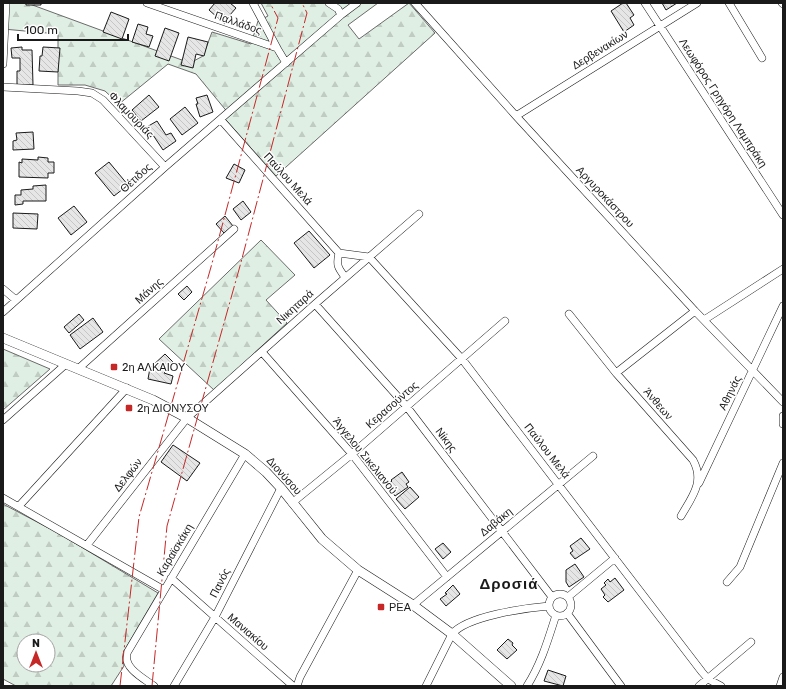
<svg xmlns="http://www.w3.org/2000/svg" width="786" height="689" font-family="Rubik,sans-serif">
<defs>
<pattern id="forest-firs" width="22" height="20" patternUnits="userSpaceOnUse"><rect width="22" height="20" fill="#e0efe3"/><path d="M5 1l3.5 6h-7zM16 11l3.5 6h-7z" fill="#c0ccc2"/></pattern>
<pattern id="building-back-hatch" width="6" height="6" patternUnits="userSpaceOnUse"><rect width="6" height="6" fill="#e6e6e6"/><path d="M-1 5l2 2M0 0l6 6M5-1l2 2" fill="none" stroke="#c5c5c5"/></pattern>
</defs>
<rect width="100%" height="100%" fill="#fff"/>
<path fill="url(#forest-firs)" stroke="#6a6a6a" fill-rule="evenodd" d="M7 3H27L190 63 203 56 212 32 251 44 258 21 268 16 261 3H378L348 25 359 39 409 3 435 33 276 176 225 119 229 114 196 74 168 64 119 104 105 91 85 85H58V34L3 29Z
M261 240 295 275 266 300 287 323 214 390 159 339Z
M3 349 50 369 3 410Z
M3 504 58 533 158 593 124 651 123 659 124 666 111 686H16L3 679ZM24 641H48V665H24Z"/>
<path fill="url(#building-back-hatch)" stroke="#1a1a1a" d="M26 3H41V5H26Z
M215 3H230L236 8 229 16 231 18 225 24 209 10Z
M623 3H626L634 15 630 18 634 25 624 32 611 11Z
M662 3H677L666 10Z
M111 12 129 19 122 39 103 32Z
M138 24 148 27 146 34 153 36 149 47 132 42Z
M165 28 179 33 169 61 155 56Z
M188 37 208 42 204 56 196 54 193 68 181 65Z
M22 47V50H32L33 85H17V71H20V58H12L11 48Z
M43 47 60 48 58 72 39 71 40 56H42Z
M149 95 159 107 141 121 132 110Z
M207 95 213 112 200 117 196 104H198L196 98Z
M185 107 198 123 182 135 170 119Z
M157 121 166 135 171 133 176 141 163 150 153 135 150 137 145 128Z
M33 132 34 149 13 150V141L17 140 16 133Z
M38 157 48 158V162H54V173H48V178L19 177V162L22 163V159L38 160Z
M109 162 128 185 114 196 95 173Z
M234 164 245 170 239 183 226 178Z
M46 185V201H23V204L15 205V195H21V190L33 189V186Z
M243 201 251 212 241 220 233 209Z
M74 206 87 222 71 235 58 218Z
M13 213 38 214 37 229 13 228Z
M225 216 233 226 224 233 216 224Z
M309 231 330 255 314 268 294 243Z
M187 286 192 292 184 300 178 294Z
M79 314 84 320 69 333 64 327Z
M93 318 103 332 80 349 70 335Z
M165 354 174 363 164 373 173 376 171 384 148 379 150 368Z
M173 445 200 463 187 481 161 462Z
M402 472 409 482 406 484 408 487 395 496 387 485 392 481 391 480Z
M410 487 419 497 405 509 396 499Z
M581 538 590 549 575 559 570 553 573 551 570 546Z
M443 543 451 552 443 559 435 549Z
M575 564 584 577 569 587 566 582V570Z
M615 578 624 590 608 602 603 597 605 595 601 589 606 585 604 583 608 579 610 582Z
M453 585 460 594 446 606 440 599 447 594 445 593Z
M508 639 513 643 512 645 517 650 507 659 497 650Z
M548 670 566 676 563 686 544 681Z"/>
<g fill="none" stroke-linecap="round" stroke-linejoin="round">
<defs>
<path id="minor" d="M147 3 277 48
M253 3 277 48 286 63
M415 3 516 116 695 311 783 402
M645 3 783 215
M729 3 762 58
M782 3 783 4
M341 15 357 3
M3 64 6 3
M3 87 78 91 92 93 103 100 165 167
M516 116 697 3
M221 120 339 253 369 257 462 359 702 672 708 679 721 686
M339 253C336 265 338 268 345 277
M3 289 16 300
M315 304 407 407 552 597
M3 312 165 167 341 15 338 9 329 3
M569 314 616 373 693 460C705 482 692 497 681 516
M704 320 783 269
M262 352 352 454 447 577
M78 369 234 229
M616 373 695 311
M783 416V424
M3 420 66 364
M699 483 783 306
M3 498 164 590
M292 503 352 454 505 321
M19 506 127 388
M87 545 187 418 315 304 419 214
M171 578 293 686
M727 582 740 567 783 463
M549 605a11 11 0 1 1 22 0a11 11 0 1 1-22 0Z
M568 597 615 558
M413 605 593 456
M567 613 621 686
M154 686C143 678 123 668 127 653L245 454
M174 686 215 617 281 488
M297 686 300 677 358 570
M426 686 452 634C467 616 525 608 549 606
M527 686C541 664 548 640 556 615
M699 686 751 642
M780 686 783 677"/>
<path id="secondary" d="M3 338 153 400 187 418 245 454 266 472 281 488 322 539 358 570 413 605 452 634 511 686"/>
</defs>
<use href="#minor" stroke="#1a1a1a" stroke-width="8"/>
<use href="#secondary" stroke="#1a1a1a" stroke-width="10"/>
<use href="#minor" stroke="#fff" stroke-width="7"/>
<use href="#secondary" stroke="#fff" stroke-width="9"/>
<path stroke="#c62828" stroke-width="1" stroke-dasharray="14 3 2 3" stroke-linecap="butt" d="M120 686 139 517 211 267 278 18 270 3
M152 686 167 526 240 266 307 13 302 3"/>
</g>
<g fill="#c62828" stroke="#fff" stroke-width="1.5">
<rect x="110" y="363" width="8" height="8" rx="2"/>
<rect x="125" y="404" width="8" height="8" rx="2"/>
<rect x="377" y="603" width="8" height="8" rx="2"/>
</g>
<g text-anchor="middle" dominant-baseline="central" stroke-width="3" stroke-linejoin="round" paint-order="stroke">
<g font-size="11" fill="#1a1a1a" stroke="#fff">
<text transform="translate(238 23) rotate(19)">Παλλάδος</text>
<text transform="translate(600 50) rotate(-32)">Δερβενακίων</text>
<text transform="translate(723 103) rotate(57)">Λεωφόρος Γρηγόρη Λαμπράκη</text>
<text transform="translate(131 115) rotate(46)">Φλαμουριάς</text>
<text transform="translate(136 178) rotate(-42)">Θέτιδος</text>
<text transform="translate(288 179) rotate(48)">Παύλου Μελά</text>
<text transform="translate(605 197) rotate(47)">Αργυροκάστρου</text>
<text transform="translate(149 291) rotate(-42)">Μάνης</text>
<text transform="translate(295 307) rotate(-42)">Νικηταρά</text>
<text transform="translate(730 393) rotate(-64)">Αθηνάς</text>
<text transform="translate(658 404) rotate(49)">Άνθεων</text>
<text transform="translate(392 405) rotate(-41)">Κερασούντος</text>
<text transform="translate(446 440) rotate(53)">Νίκης</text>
<text transform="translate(547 451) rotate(52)">Παύλου Μελά</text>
<text transform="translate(365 456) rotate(51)">Άγγελου Σικελιανού</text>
<text transform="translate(128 475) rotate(-52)">Δελφών</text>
<text transform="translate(284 476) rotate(48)">Διονύσου</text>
<text transform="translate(496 522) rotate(-39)">Δαβάκη</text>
<text transform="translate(175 550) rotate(-59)">Καραϊσκάκη</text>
<text transform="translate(220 583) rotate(-63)">Πανός</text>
<text transform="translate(248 632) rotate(41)">Μανιακίου</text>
</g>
<g font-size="11" fill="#1a1a1a" stroke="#fff" text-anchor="start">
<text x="122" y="367">2η ΑΛΚΑΙΟΥ</text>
<text x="137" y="408">2η ΔΙΟΝΥΣΟΥ</text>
<text x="389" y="607">ΡΕΑ</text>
</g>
<g font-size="15" font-weight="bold" letter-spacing="1" fill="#1a1a1a" stroke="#fff">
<text x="509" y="584">Δροσιά</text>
</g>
</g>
<rect width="786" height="689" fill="none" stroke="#1a1a1a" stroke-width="8"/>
<g transform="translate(36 653)"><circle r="19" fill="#ffffff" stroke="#a3a3a3"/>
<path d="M0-3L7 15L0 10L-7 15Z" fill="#c62828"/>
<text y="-6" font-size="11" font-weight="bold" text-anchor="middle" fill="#1a1a1a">N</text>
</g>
<path d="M18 34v6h110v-6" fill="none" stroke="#1a1a1a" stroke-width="2"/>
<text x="24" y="34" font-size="12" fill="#1a1a1a" stroke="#ffffff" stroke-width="3" paint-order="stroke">100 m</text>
</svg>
